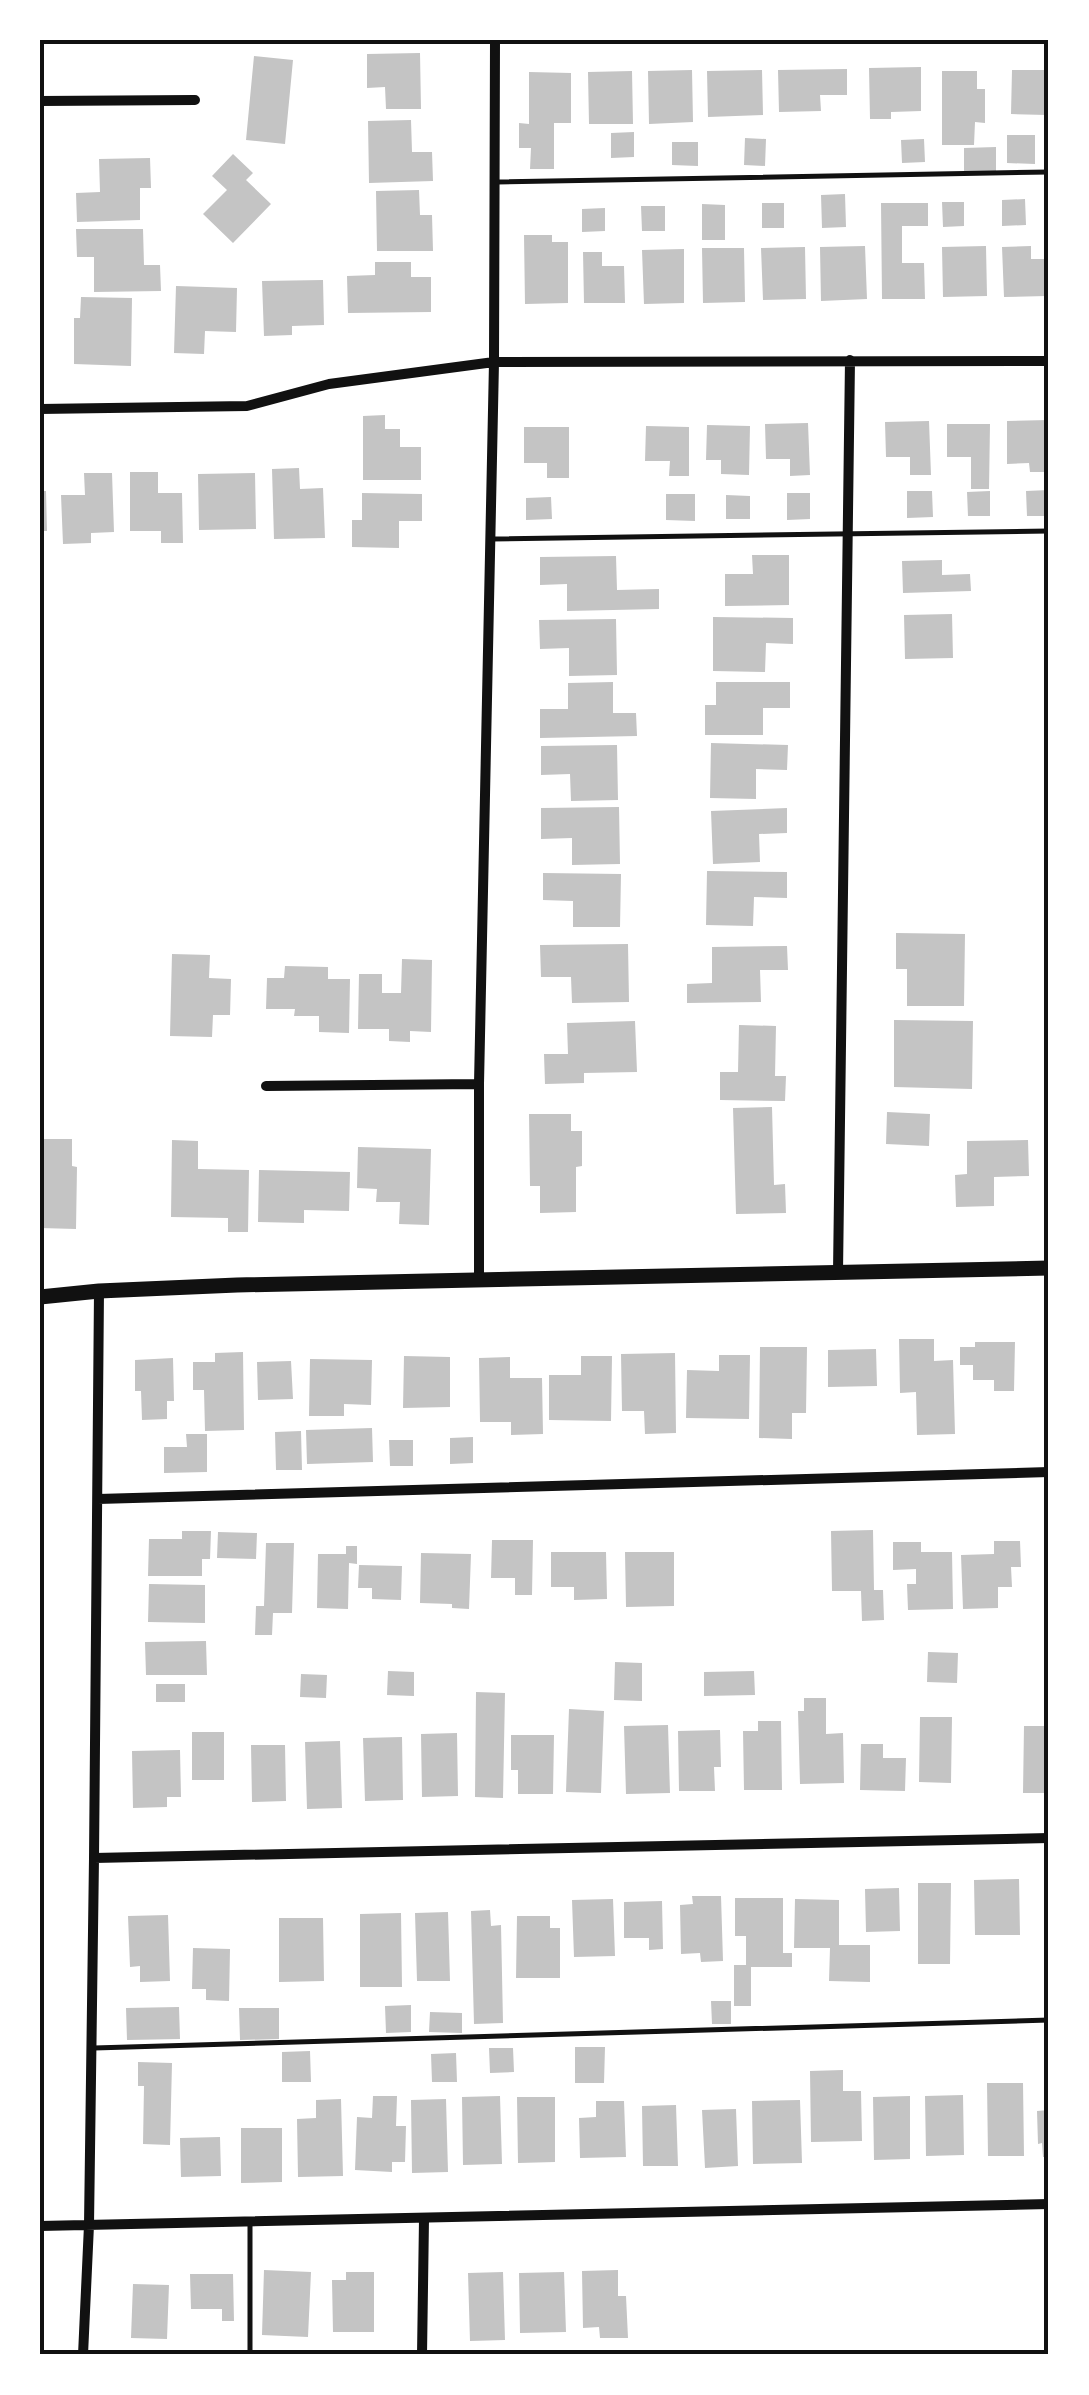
<svg xmlns="http://www.w3.org/2000/svg" width="1089" height="2395" font-family="Lato,sans-serif">
<rect width="100%" height="100%" fill="#fff"/>
<path fill="#c4c4c4" d="M420 53 421 109H386L385 87 367 88V54Z
M254 56 293 60 285 144 246 140Z
M921 67V111L891 112V119H870L869 68Z
M847 69V95H820L821 111 779 112 778 70Z
M692 70 693 122 649 124 648 71Z
M762 70 763 115 708 117 707 71Z
M1012 70H1047V115L1011 114Z
M632 71 633 124H589L588 72Z
M942 71H977V89H985V123L975 122 974 145H942Z
M529 72 571 73V123H554V169H530L531 148H519V123L529 124Z
M411 120 412 152H432L433 181 369 183 368 121Z
M634 132V157L611 158V133Z
M1007 135H1035V164L1007 163Z
M745 138 766 139 765 166 744 165Z
M924 139 925 162 902 163 901 140Z
M672 142H698V166L672 165Z
M996 147V171H964V148Z
M233 154 253 173 246 180 271 204 233 243 203 214 227 190 212 176Z
M150 158 151 188H140V220L77 222 76 193 100 192 99 159Z
M419 190 420 215H432L433 251H377L376 191Z
M845 194 846 227 822 228 821 195Z
M1025 199 1026 225 1002 226V200Z
M942 202H964V226L943 227Z
M762 203H784V228H762Z
M881 203H928V226H902V263H924L925 299H882Z
M702 204 725 205V240H702Z
M641 206H665V231H642Z
M605 208V231L582 232V209Z
M76 229H143L144 265H160L161 291 94 292V257H77Z
M524 235H552V242H568V303L525 304Z
M865 246 867 299 821 301 820 247Z
M986 246 987 296 943 297 942 247Z
M1031 246V259H1044L1046 296 1004 297 1002 247Z
M805 247 806 299 763 300 761 248Z
M702 248H744L745 302 703 303Z
M684 249V303L644 304 642 250Z
M583 252H602V266H624L625 303H584Z
M375 262H411V277H431V312L348 313 347 276 375 275Z
M323 280 324 325 292 326V335L264 336 262 281Z
M176 286 237 288 236 332 205 331 204 354 174 353Z
M81 297 132 298 131 366 74 364V318H80Z
M385 415V429H400V447H421V480H363V416Z
M1049 420V472H1030L1029 463 1007 464V421Z
M929 421 931 475H910V457H886L885 422Z
M808 423 810 475 790 476V459H766L765 424Z
M947 424H990L989 489H971V457H947Z
M707 425 750 426 749 475 721 474V460H706Z
M646 426 689 427V476H669L670 461H645Z
M524 427H569V478H547V463H524Z
M299 468 300 489 323 488 325 538 274 539 272 469Z
M130 472H158V493H182L183 543H161V531H130Z
M84 473H112L114 532 91 533V543L63 544 61 495H85Z
M255 473 256 529 199 530 198 474Z
M1049 490V516H1027L1026 491Z
M40 491H46L47 531H40Z
M907 491H932L933 517 907 518Z
M990 491V516H968L967 492Z
M362 493 422 494V521H399V548L352 547V520H362Z
M787 493H810V519L787 520Z
M666 494H695V521L666 520Z
M726 495 750 496V519H726Z
M551 497 552 519 526 520V498Z
M752 555H789V605L725 606V574H753Z
M616 556 617 590 659 589V609L567 611V584L540 585V557Z
M942 560V575L970 574 971 591 903 593 902 561Z
M952 614 953 658 905 659 904 615Z
M713 617 793 618V644L766 643 765 672 713 671Z
M616 619 617 675 569 676V648L540 649 539 620Z
M613 682V713H636L637 736 540 738V709H568V683Z
M716 682H790V708H763V735H705V705H716Z
M711 743 788 745 787 770 756 769V799L710 798Z
M617 745 618 800 571 801 570 774 541 775V746Z
M1044 800H1049V841H1044Z
M619 807 620 864 572 865V838L541 839V808Z
M787 808V833L759 834 760 862 713 864 711 811Z
M707 871 787 872V898L754 897 753 926 706 925Z
M543 873 621 874 620 927H573V901L543 900Z
M896 933 965 934 964 1006H907V969H896Z
M628 944 629 1002 572 1003 571 977H541L540 945Z
M787 946 788 970H760L761 1002 687 1003V984L712 983V947Z
M172 954 210 955 209 978 231 979 230 1015H213L212 1037 170 1036Z
M402 959 432 960 431 1032 410 1031V1042L389 1041V1029H358L359 974H382V993H401Z
M285 966 328 967V979H350L349 1033 319 1032V1016H294L295 1009H266L267 978H284Z
M894 1020 973 1021 972 1089 894 1087Z
M635 1021 637 1072 584 1073V1083L545 1084 544 1054H568L567 1023Z
M739 1025 776 1026 775 1076H786L785 1101 720 1100V1072H738Z
M772 1107 774 1185 785 1184 786 1213 736 1214 733 1108Z
M887 1112 930 1114 929 1146 886 1144Z
M529 1114H571V1131H582V1166L576 1167V1212L540 1213V1186H530Z
M40 1139H72V1166L77 1167 76 1229 40 1228Z
M172 1140 198 1141V1169L249 1170 248 1232H228V1218L171 1217Z
M1028 1140 1029 1176 994 1177V1206L956 1207 955 1175 967 1174V1141Z
M358 1147 431 1149 429 1225 399 1224 400 1202H376L377 1189 357 1188Z
M259 1170 350 1172 349 1211 304 1210V1223L258 1222Z
M899 1339H934V1361L953 1360 955 1434 917 1435 916 1392 900 1393Z
M975 1342H1015L1014 1391H994V1380H973V1365H960V1347H975Z
M760 1347H807L806 1413H792V1439L759 1438Z
M876 1349 877 1386 828 1387V1350Z
M243 1352 244 1430 205 1431 204 1390H193V1362H215V1353Z
M675 1353 676 1433 645 1434 644 1411H622L621 1354Z
M719 1355H750L749 1419 686 1418 687 1370 719 1371Z
M404 1356 450 1357V1407L403 1408Z
M581 1356H612L611 1421 549 1420V1375H581Z
M510 1357V1378H542L543 1434 511 1435V1422H480L479 1358Z
M173 1358 174 1401H167V1419L142 1420 141 1391H135V1360Z
M310 1359 372 1360 371 1405 344 1404V1416H309Z
M291 1361 293 1399 258 1400 257 1362Z
M372 1428 373 1462 307 1464 306 1430Z
M301 1431 302 1470H276L275 1432Z
M186 1434H207V1472L164 1473V1447H187Z
M473 1437V1463L450 1464V1438Z
M389 1440H413V1466H390Z
M873 1530 874 1590H883L884 1620 862 1621 861 1591H832L831 1531Z
M182 1531H211L210 1559H202V1576H148L149 1539H182Z
M218 1532 257 1533 256 1559 217 1558Z
M492 1540H533L532 1595H515V1578H491Z
M994 1541H1020L1021 1567H1011L1012 1587H998V1608L963 1609 961 1555 994 1554Z
M893 1542H921V1552H952L953 1609 908 1610 907 1584H916V1569L893 1570Z
M266 1543H294L292 1613H273L272 1635H255L256 1606H264Z
M346 1546H357V1564L349 1563 348 1609 317 1608 318 1554H346Z
M551 1552H606L607 1599 574 1600V1587H551Z
M625 1552H674V1606L626 1607Z
M421 1553 471 1554 469 1609 452 1608V1604L420 1603Z
M359 1565 402 1566 401 1600 372 1599V1588H358Z
M149 1584 205 1585V1623L148 1622Z
M206 1641 207 1675H146L145 1642Z
M928 1652 958 1653 957 1683 927 1682Z
M615 1662 642 1663V1701L614 1700Z
M388 1671 414 1672V1696L387 1695Z
M754 1671 755 1695 704 1696V1672Z
M301 1674 327 1675 326 1698 300 1697Z
M156 1684H185V1702H156Z
M476 1692 505 1693 503 1798 475 1797Z
M804 1698H826V1734L843 1733 844 1783 800 1784 798 1711H804Z
M569 1709 604 1711 601 1793 566 1792Z
M920 1717H952L951 1783 919 1782Z
M758 1721H781L782 1790H744L743 1731H758Z
M668 1725 670 1793 626 1794 624 1726Z
M1024 1726H1049V1793H1023Z
M720 1730 721 1767H714L715 1791H679L678 1731Z
M192 1732H224V1780H192Z
M457 1733 458 1796 422 1797 421 1734Z
M511 1735H554L553 1794H518V1770H511Z
M402 1737 403 1800 365 1801 363 1738Z
M340 1741 342 1808 307 1809 305 1742Z
M861 1744H883V1758H906L905 1791 860 1790Z
M251 1745H285L286 1801 252 1802Z
M180 1750 181 1797H167V1807L133 1808 132 1751Z
M1019 1879 1020 1935H975L974 1880Z
M918 1883H951L950 1964H918Z
M899 1888 900 1931 866 1932 865 1889Z
M692 1896H721L723 1961 701 1962 700 1953 681 1954 680 1905 693 1904Z
M735 1898H783V1953H792V1967H751V2006H734V1965H746V1936H735Z
M613 1899 615 1956 574 1957 572 1900Z
M795 1899 839 1900V1945H870V1982L829 1981 830 1948H794Z
M662 1901 663 1949 649 1950V1938H624V1902Z
M490 1910 491 1926 501 1925 503 2023 474 2024 471 1911Z
M448 1912 450 1981H417L415 1913Z
M401 1913 402 1987H360V1914Z
M168 1915 170 1981 140 1982V1966L130 1967 128 1916Z
M517 1916H550V1928H560V1978H516Z
M279 1918H323L324 1981 279 1982Z
M193 1948 230 1949 229 2001 206 2000V1989H192Z
M711 2001H731V2024H712Z
M411 2005V2032L386 2033 385 2006Z
M179 2007 180 2039 127 2040 126 2008Z
M239 2008H279V2039L240 2040Z
M430 2012 462 2013V2033L429 2032Z
M575 2047H605L604 2083H575Z
M40 2048H44L43 2088H40Z
M489 2048H513L514 2072 490 2073Z
M310 2051 311 2082H282V2052Z
M456 2053 457 2082H432L431 2054Z
M138 2062 172 2063 170 2145 143 2144 144 2086H138Z
M843 2070V2091H861L862 2141 811 2142 810 2071Z
M987 2083H1023L1024 2156H988Z
M963 2095 964 2155 926 2156 925 2096Z
M373 2096H397L396 2126H406L405 2162H392V2172L355 2170 357 2117 372 2118Z
M500 2096 502 2164 463 2165 462 2097Z
M910 2096V2159L874 2160 873 2097Z
M517 2097H555V2162L518 2163Z
M341 2099 343 2176 298 2177 297 2119 316 2118V2100Z
M446 2099 448 2172 412 2173 411 2100Z
M800 2100 802 2163 753 2164 752 2101Z
M596 2101H624L626 2157 580 2158 579 2118 596 2117Z
M676 2105 678 2166H643L642 2106Z
M736 2109 738 2166 705 2168 702 2110Z
M1049 2110V2157H1043L1042 2143 1038 2144 1037 2111Z
M241 2128H282V2182L241 2183Z
M220 2137 221 2176 181 2177 180 2138Z
M264 2270 311 2272 308 2337 262 2335Z
M618 2270V2296H626L628 2338H600L599 2327 583 2328 582 2271Z
M346 2272H374V2332H333L332 2280H346Z
M503 2272 505 2340 470 2341 468 2273Z
M564 2272 566 2332 520 2333 519 2273Z
M190 2274H233L234 2321H222V2309H191Z
M133 2284 169 2285 167 2339 131 2338Z"/>
<g fill="none" stroke-linecap="round" stroke-linejoin="round">
<path stroke="#111" stroke-width="5" d="M497 182 1049 172
M492 539 1049 531
M94 2048 1049 2020
M250 2223V2355"/>
<path stroke="#111" stroke-width="10" d="M40 101 195 100
M40 409 247 406 329 384 494 362 1049 361
M266 1086 479 1084
M838 1273 850 360
M479 1279V1084L494 362 495 40
M98 1499 1049 1472
M94 1858 1049 1838
M40 2226 1049 2204
M83 2355 89 2225 94 1858 99 1291
M422 2355 424 2219"/>
<path stroke="#111" stroke-width="15" d="M40 1297 99 1291 237 1285 1049 1268"/>
</g>
<rect width="1089" height="2395" fill="none" stroke="#ffffff" stroke-width="85"/>
<rect x="42" y="42" width="1004" height="2310" fill="none" stroke="#111" stroke-width="4"/>
</svg>
